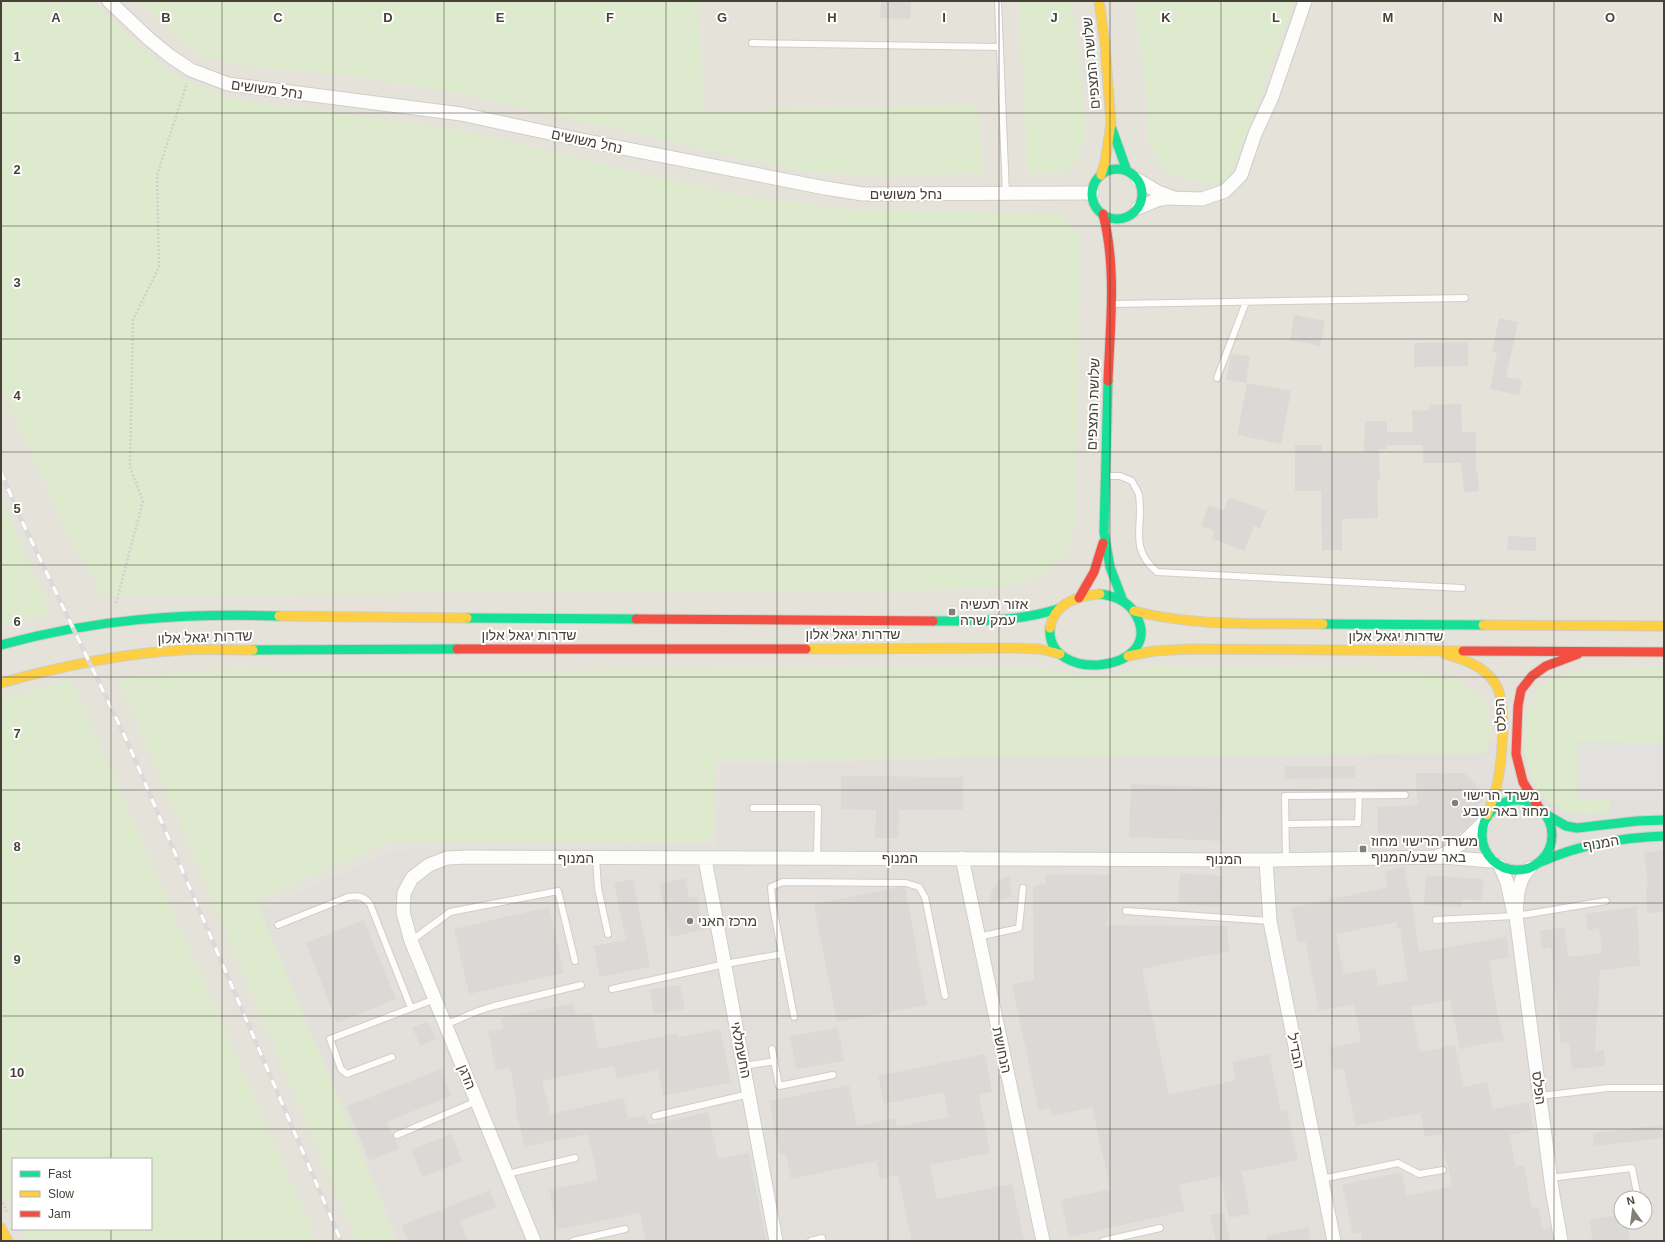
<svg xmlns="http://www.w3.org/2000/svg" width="1665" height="1242" font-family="Helvetica,'Noto Sans Hebrew',sans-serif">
<rect width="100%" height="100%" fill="#f2f0ec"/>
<path fill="#e5e2da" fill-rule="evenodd" d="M1 1H1664V1241H1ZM13 1159H151V1229H13ZM1621 1198H1645V1222H1621Z"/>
<path fill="#e3e0dc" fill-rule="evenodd" d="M1498 741 1664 743V1241H400L260 911 393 850 718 846 721 766ZM1621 1198H1645V1222H1621Z"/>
<path fill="#deeace" d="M1 1H44L52 7 56 1H91L170 73 231 99 455 129 736 195 846 209 1061 214 1080 237 1075 527 1064 557 1045 572 1012 586 894 592H448L207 596 102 595 68 534 1 388Z
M136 1H697L705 112 977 104 983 173 888 177 804 172 458 93 352 76 253 67 201 56Z
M1019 1H1071L1074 16 1086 130 1078 161 1063 174 1027 173Z
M1134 1H1294L1235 165 1222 185 1187 179 1166 173 1149 143 1145 80Z
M1 496 51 615 1 624Z
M1155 666 1416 671 1454 679 1485 701 1492 732 1486 753 715 760 713 841 390 842 256 900 397 1241H357L118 678 193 671 239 669 332 672 1030 667 1088 676 1111 675Z
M1664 667V743L1577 742V800H1609V813C1585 815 1569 817 1548 801 1518 777 1514 703 1548 682 1575 664 1632 667 1664 667Z
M71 679 317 1241H27L21 1229H151V1159H13V1213L1 1190V700Z"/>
<path fill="#e3e1dd" d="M1580 743 1664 744V800L1579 799Z"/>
<path fill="#dbd9d5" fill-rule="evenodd" d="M881 1H911L910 19 880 18Z
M1294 315 1325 321 1320 346 1290 340Z
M1499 318 1518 322 1506 377 1522 380 1519 395 1490 389 1497 353 1492 352Z
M1468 342V366L1414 367V343Z
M1231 354 1250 356 1246 383 1226 380Z
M1247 383 1291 391 1281 444 1237 435Z
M1461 404 1462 432H1476V473H1478L1479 491 1464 492 1461 463H1423V445H1387V449H1379L1380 480 1377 481 1378 518 1342 519V550H1322L1321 491H1295V445H1322V452H1364L1365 421H1387V432H1413L1412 411 1429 410V405Z
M1229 497 1267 511 1260 528 1254 526 1244 551 1212 538 1215 531 1201 526 1209 505 1224 510Z
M1508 536 1536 537V551L1507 550Z
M1285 766H1355V778L1285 779Z
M1415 773H1464L1484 793 1477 811V818L1457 837 1378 834V807L1418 805Z
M841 776 963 777V810H899L898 838H875L876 810 841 809Z
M1131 784 1223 788 1221 841 1129 837Z
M1664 851V912L1647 913 1646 886H1648L1644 852Z
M1404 867 1416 925 1415 926 1419 952 1506 937 1509 957 1489 961 1497 1011 1504 1040 1460 1049 1450 1000 1411 1007 1420 1052 1455 1045 1464 1087 1487 1082 1493 1109 1529 1102 1534 1130 1509 1135 1516 1167 1524 1165 1532 1208 1538 1207 1543 1229 1551 1228 1553 1241H1362L1361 1232 1353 1234 1342 1185 1401 1172 1407 1196 1452 1186 1441 1134 1425 1137 1420 1113 1356 1126 1344 1068 1334 1070 1329 1048 1361 1041 1354 1004 1319 1011 1305 941 1298 942 1291 908 1388 887 1385 871ZM1396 922 1397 929H1400L1408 980 1379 986 1375 968 1344 974 1336 934Z
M1180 873 1223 876 1221 907 1178 904Z
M1046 874 1111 875 1107 925 1227 926 1229 951 1142 969 1169 1095 1236 1080 1232 1062 1269 1054 1281 1112 1287 1110 1298 1160 1241 1172 1250 1214 1229 1218 1220 1176 1179 1185 1185 1211 1069 1237 1061 1200 1110 1189 1092 1107 1052 1116 1050 1108 1039 1111 1012 985 1034 980 1033 886 1046 884Z
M1009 875 1012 896 990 903 991 893 994 887 1001 879Z
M1426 875 1483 879 1482 901 1462 899V907L1424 905Z
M685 878 689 898 697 896 704 930 671 937 659 884Z
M633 879 650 967 600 977 594 946 626 940 614 883Z
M900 887H905L927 1005 837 1022 814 904Z
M1637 906 1640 966 1600 970 1595 1052 1604 1049 1605 1066 1572 1069 1569 1042 1561 1044 1551 947 1543 949 1540 931 1564 927 1568 957 1602 953 1599 928 1588 930 1586 914Z
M549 907 564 973 469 994 454 929Z
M364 920 396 999 337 1023 306 943Z
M680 985 685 1009 654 1014 650 990Z
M573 1003 576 1015 591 1012 599 1049 678 1033 679 1037 720 1029 731 1082 663 1096 658 1070 617 1079 614 1066 542 1081 550 1114 624 1098 628 1118 646 1115 648 1125 708 1112 718 1159 749 1153 766 1241H646L640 1213 557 1230 549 1190 598 1180 588 1134 565 1139V1138L525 1147 515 1106 517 1105 510 1067 496 1070 488 1032 503 1029 501 1018Z
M428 1021 436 1039 421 1046 412 1028Z
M838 1028 844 1061 796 1069 790 1036Z
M985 1054 992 1092 979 1094 990 1153 930 1165 937 1199 1012 1184 1024 1240 1017 1241H912L898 1175 880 1179 876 1161 791 1179 786 1154 780 1155 769 1101 849 1085 857 1126 895 1118 897 1127 949 1117 944 1092 884 1104 878 1076Z
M441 1069 451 1096 387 1122 399 1149 369 1161 347 1106Z
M1664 1125V1138L1594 1146 1593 1133Z
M451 1134 462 1161 422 1177 411 1150Z
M490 1190 496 1207 460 1221 468 1241H408L402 1225Z
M1224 1213 1230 1241H1216L1210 1215Z
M1621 1215V1222H1628L1630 1241H1592L1590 1219Z
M1308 1227 1311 1241H1267L1266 1236Z"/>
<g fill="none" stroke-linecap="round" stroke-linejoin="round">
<defs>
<path id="lane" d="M998 1 1006 194
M752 43 1000 47
M1113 304 1465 298
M1217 378 1246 302
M1107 476H1120L1132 481C1134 486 1138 491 1139 495 1144 527 1128 547 1157 572L1462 588
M753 808H818L817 859
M1286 824 1358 823 1359 795
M596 858 598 888 608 934
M1286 859 1285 796 1405 795
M1126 911 1270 921
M1516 916 1606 901
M1436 920 1514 916
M278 925 348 897C358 895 363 896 370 904L411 1008
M978 937 1019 928 1023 888
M411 941 450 912 558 891 575 961
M612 989 725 964 782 954
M794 1017 773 907 771 887 783 882 906 883 919 887 925 897 945 996
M445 1025 478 1011 494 1006 581 985
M772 1049 779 1086 833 1075
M392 1057 347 1074 341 1069 330 1039 435 999
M744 1066 775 1061
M1540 1096 1608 1088H1664
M655 1116 749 1094
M397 1135 477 1101
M507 1174 575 1158
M1550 1178 1632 1168 1638 1198
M1322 1179 1398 1163 1419 1174 1443 1170
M573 1241 625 1229
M811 1241 822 1238V1241
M1103 1241 1160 1228"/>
<path id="street" d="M109 1 149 39 170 56 191 70 228 84 461 114 587 141 825 188 863 194 1092 193
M1138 180 1158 192 1172 197
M1138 208 1157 200 1167 198 1202 199 1225 191 1241 175 1255 134 1272 97 1305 1
M1438 856C1458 850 1470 836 1484 822
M962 858 1043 1241
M705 859 776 1241
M1266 860 1270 921 1334 1241
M1500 866 1507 882 1513 910
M1530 868C1517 879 1517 900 1516 916L1552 1189 1561 1241
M534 1241 411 941 403 912 404 893 412 878 429 865 447 858 467 857 1266 860 1442 857 1492 861"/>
<path id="fast" d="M1112 129 1127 171
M1092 194a25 25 0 1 1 50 0a25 25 0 1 1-50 0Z
M1108 381 1104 532 1110 567 1123 601
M467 618 636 619
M933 621C975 621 1017 622 1058 609
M1323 624 1483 625
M1050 628C1046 685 1164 672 1137 617 1130 602 1116 596 1100 594
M1 645C95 619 182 613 279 616
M253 650 457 649
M1482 835a35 35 0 1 1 70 0a35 35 0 1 1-70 0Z
M1547 815 1566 826 1577 828 1637 821 1664 820
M1541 862C1580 844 1621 838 1664 836"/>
<path id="slow" d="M1099 1 1105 44 1111 123 1105 162 1101 175
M1134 611C1195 627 1260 623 1323 624
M279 616 467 618
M1483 625 1664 626
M1050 628C1054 603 1077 596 1100 594
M806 649 1015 648 1040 649 1060 654
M1445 654C1463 659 1484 666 1495 683 1508 703 1502 765 1496 789 1494 798 1490 806 1487 815
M1128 656 1154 651 1190 649 1463 651
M1 683C58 667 124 653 183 650 206 649 230 650 253 650
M1 1228 8 1241"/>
<path id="jam" d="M1103 214C1117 268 1110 326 1108 381
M1079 598 1094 572 1103 543
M636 619 933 621
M457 649H806
M1463 651 1664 652
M1538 806 1523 782 1516 754 1518 706 1521 690 1532 676 1546 666 1578 654"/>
</defs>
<use href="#lane" stroke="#d0ceca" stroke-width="8"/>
<use href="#street" stroke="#d0ceca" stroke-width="15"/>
<use href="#fast" stroke="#d0cdc3" stroke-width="11"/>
<use href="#slow" stroke="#d0cdc3" stroke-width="11"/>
<use href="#jam" stroke="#d0cdc3" stroke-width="11"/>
<path stroke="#d2d0cb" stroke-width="2.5" stroke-dasharray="2 2" stroke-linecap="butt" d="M116 603 143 501 130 467 133 320 159 267 157 175 187 83
M1 1199 7 1212"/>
<use href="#lane" stroke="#fdfdfc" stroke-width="6"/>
<use href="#street" stroke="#fdfdfc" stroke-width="13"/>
<use href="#fast" stroke="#16e098" stroke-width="9"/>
<use href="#slow" stroke="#ffcf43" stroke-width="9"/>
<use href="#jam" stroke="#f24e42" stroke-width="9"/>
<defs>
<path id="rail" d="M1 472 20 517 127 741 341 1241"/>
</defs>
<use href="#rail" stroke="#dadad9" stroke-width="4.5"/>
<use href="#rail" stroke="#fff" stroke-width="3" stroke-dasharray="9" stroke-linecap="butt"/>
</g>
<path fill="none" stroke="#474238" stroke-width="1" stroke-opacity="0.55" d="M111 1V1159M222 1V1241M333 1V1241M444 1V1241M555 1V1241M666 1V1241M777 1V1241M888 1V1241M999 1V1241M1110 1V1241M1221 1V1241M1332 1V1241M1443 1V1241M1554 1V1241M1 113H1664M1 226H1664M1 339H1664M1 452H1664M1 565H1664M1 677H1664M1 790H1664M1 903H1664M1 1016H1664M1 1129H1664M111 1229V1241"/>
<g fill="#837f77" stroke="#fff" stroke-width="1.5">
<rect x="948" y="608" width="8" height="8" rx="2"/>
<circle cx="1455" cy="803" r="4"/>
<rect x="1359" y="845" width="8" height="8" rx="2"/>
<circle cx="690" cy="921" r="4"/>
</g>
<g text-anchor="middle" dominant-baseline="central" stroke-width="4" stroke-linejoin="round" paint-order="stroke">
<g font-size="14" fill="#474238" stroke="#fff">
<text transform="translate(1091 63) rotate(-95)">שלושת המצפים</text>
<text transform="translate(267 89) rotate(8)">נחל משושים</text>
<text transform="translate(587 141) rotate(12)">נחל משושים</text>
<text x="906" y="194">נחל משושים</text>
<text transform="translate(1093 404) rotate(-88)">שלושת המצפים</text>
<text x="853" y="634">שדרות יגאל אלון</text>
<text x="529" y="635">שדרות יגאל אלון</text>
<text x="1396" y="636">שדרות יגאל אלון</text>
<text transform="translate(205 637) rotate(-2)">שדרות יגאל אלון</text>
<text transform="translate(1500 715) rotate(-93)">הפלס</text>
<text transform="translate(1601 843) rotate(-10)">המנוף</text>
<text x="576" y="858">המנוף</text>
<text x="900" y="858">המנוף</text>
<text x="1224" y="859">המנוף</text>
<text transform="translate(741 1050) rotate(79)">החשמלאי</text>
<text transform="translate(1002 1050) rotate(78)">הנחושת</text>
<text transform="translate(1296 1051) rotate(78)">הבדיל</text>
<text transform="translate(467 1077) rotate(68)">הדגן</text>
<text transform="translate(1539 1088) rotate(83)">הפלס</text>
</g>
<g font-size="14" fill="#474238" stroke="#fff" text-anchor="start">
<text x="960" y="604">אזור תעשיה<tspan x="960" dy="16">עמק שרה</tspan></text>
<text x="1463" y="795">משרד הרישוי<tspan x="1463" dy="16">מחוז באר שבע</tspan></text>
<text x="1371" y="841">משרד הרישוי מחוז<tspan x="1371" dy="16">באר שבע/המנוף</tspan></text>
<text x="698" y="921">מרכז האני</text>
</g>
</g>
<g font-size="13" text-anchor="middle" font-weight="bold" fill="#474238" stroke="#fff" stroke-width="4" stroke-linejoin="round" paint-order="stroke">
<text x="56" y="22">A</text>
<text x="166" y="22">B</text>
<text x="278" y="22">C</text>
<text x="388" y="22">D</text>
<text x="500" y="22">E</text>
<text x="610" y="22">F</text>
<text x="722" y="22">G</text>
<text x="832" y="22">H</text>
<text x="944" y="22">I</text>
<text x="1054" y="22">J</text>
<text x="1166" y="22">K</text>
<text x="1276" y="22">L</text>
<text x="1388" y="22">M</text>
<text x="1498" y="22">N</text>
<text x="1610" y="22">O</text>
<text x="17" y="61">1</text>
<text x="17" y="174">2</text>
<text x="17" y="287">3</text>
<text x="17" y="400">4</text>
<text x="17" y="513">5</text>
<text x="17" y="626">6</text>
<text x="17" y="738">7</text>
<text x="17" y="851">8</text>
<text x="17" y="964">9</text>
<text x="17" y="1077">10</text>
</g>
<rect width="1665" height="1242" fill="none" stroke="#474238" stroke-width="4"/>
<rect x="12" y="1158" width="140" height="72" fill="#ffffff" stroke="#b5b3af"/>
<rect x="20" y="1171" width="20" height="6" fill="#16e098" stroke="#b5b3af"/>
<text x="48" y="1178" font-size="12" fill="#474238">Fast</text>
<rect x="20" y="1191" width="20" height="6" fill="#ffcf43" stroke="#b5b3af"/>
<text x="48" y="1198" font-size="12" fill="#474238">Slow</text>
<rect x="20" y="1211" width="20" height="6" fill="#f24e42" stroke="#b5b3af"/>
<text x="48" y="1218" font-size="12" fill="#474238">Jam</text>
<g transform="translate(1633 1210) rotate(346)"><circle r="19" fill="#ffffff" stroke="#b5b3af"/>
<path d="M0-3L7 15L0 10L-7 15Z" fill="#837f77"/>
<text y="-6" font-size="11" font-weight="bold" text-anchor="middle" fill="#474238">N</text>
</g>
</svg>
